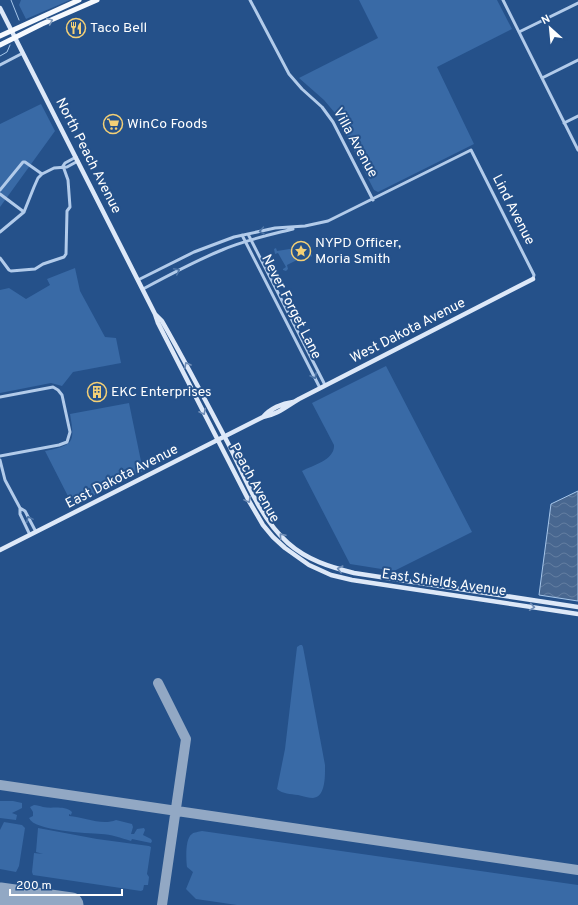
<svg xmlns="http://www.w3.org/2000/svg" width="578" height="905" font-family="Overpass,sans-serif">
<defs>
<pattern id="water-waves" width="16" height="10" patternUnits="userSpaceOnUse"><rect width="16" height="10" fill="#486790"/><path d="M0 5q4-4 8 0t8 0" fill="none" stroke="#637ea1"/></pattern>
</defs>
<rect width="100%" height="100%" fill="#25518a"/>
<path fill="#396aa6" d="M21 0H70L26 19 19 5Z
M359 0H497L512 29 437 67 474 144 378 192 374 190 335 113 324 100 299 78 378 38Z
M41 104 55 131 0 207V124Z
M306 243 312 256 311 257 309 254 287 265 288 269 286 271 283 270V269L286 267 278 253 275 254 274 249 276 248 277 251 302 247 301 244Z
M75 268 80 291 105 337 116 338 121 363 73 372 62 386 51 383 0 393V290L9 288 26 299 50 285 47 279Z
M386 366 472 532 394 571 350 564 302 471C313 465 335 460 334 445L312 403Z
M129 403 143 471 73 506 45 451C74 445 75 443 70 414Z
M300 645H302L303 647 325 765C325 775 326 797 313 798 309 798 303 796 298 795 290 794 283 794 277 789L285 749 297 647Z
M0 801H13L22 803V808L12 813 17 815 16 820 0 818Z
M34 805C37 805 40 806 43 807 52 809 64 805 72 812L71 815 69 814V816C84 817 102 826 116 820L132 824 133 827 131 834H134L137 829 144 828 145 830 143 835 151 839 152 841 151 843 132 839 131 841C121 838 111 834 101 834 87 833 34 831 29 818L33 816V812L30 807Z
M4 822 22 825 25 828 19 866 16 872 0 869V830Z
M38 828 97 839 149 846 151 847 147 874 149 877 148 885H144L143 890 141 891 33 875 32 872 34 853 43 854 36 852Z
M202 831 578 885V905H237L196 899 186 889 193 872 187 867C186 859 185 838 192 834 194 832 199 832 202 831Z"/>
<path fill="url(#water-waves)" stroke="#a6c6ea" d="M578 491V601L539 595 551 504Z"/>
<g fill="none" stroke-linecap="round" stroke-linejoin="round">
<path stroke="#a6c6ea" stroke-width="1" d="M11 0 19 20
M0 56 7 52 10 45"/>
<path stroke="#92a8c4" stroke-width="10" d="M158 683 186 739 162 905
M0 785 578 870"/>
<path stroke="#92a8c4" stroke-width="25" d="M0 895 71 905"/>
<path stroke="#b2cbea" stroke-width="3" d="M250 0 289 74 302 89 322 107 333 122 373 200
M503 0 578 150
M519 32 578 3
M0 65 23 53
M542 78 578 60
M564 123 578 116
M63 166 65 163 76 157
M0 190 23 162H25L42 174
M0 194 24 212
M0 232 24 212 34 187 38 178 42 174 54 168 67 167 78 161
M248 234 325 385
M242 235 320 388
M0 258 9 270 11 271 35 269 43 264 64 257 66 254 67 211 70 207 68 180 63 166
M138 280 194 252 234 237 275 228 305 226 328 221 471 150 534 275 533 279
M143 289C169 275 195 261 222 250 245 240 269 235 293 229
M0 397 53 387 58 390 62 395 70 432 67 442 59 445 0 456
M0 460 5 480 20 508V514L30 535
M20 508 25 511 36 532"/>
<path stroke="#dde8f8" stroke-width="4.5" d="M0 8 155 314 158 323 249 501 263 525 273 537 285 548 309 565 331 575 352 580 578 614
M156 315 162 321C186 363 208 405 230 447 246 480 260 518 288 543 307 560 330 567 354 573L578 607
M263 417C270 409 282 403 293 402
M0 550 263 417C277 415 287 406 299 399L533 279"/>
<path stroke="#f6f9fe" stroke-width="5" d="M0 36 79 0
M0 45 42 24 97 0"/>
</g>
<defs><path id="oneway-chevron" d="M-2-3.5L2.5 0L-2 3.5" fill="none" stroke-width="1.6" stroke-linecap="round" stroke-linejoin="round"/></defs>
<use stroke="#839dbe" href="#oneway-chevron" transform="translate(50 21) rotate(-23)"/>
<g stroke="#4f76a7">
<use href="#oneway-chevron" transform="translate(262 231) rotate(170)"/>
<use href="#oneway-chevron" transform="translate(177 271) rotate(-27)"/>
<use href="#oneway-chevron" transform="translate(314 376) rotate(63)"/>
<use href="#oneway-chevron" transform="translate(29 519) rotate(-118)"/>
</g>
<g stroke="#6f8db6">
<use href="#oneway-chevron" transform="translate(187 365) rotate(-119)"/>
<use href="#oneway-chevron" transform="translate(203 412) rotate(63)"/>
<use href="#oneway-chevron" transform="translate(248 500) rotate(62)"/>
<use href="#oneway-chevron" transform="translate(282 536) rotate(-131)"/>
<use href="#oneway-chevron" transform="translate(340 569) rotate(-166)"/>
<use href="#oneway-chevron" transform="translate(532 607) rotate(8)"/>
</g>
<defs>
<symbol id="restaurant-ring" viewBox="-11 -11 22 22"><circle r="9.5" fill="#25518a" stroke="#f4d076" stroke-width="1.5"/><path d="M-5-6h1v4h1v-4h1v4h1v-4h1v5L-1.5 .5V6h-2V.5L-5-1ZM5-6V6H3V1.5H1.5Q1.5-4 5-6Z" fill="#f4d076"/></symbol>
<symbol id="supermarket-ring" viewBox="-11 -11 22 22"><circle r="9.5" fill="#25518a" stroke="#f4d076" stroke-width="1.5"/><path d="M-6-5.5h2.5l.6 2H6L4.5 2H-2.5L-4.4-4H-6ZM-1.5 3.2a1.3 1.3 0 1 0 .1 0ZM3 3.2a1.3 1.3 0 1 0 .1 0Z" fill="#f4d076"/></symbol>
<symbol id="sight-ring" viewBox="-11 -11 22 22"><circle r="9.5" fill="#25518a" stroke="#f4d076" stroke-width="1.5"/><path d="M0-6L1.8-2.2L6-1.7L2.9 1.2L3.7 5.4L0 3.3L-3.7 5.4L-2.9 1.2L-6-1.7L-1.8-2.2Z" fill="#f4d076"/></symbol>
<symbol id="building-ring" viewBox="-11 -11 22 22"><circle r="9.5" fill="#25518a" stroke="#f4d076" stroke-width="1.5"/><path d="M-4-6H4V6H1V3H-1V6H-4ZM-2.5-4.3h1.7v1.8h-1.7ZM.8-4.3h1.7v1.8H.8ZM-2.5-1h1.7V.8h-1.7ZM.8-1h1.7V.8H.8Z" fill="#f4d076"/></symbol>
</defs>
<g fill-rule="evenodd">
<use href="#restaurant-ring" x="65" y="17" width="22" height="22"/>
<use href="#supermarket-ring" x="102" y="113" width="22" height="22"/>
<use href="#sight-ring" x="290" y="240" width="22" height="22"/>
<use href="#building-ring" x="86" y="381" width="22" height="22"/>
</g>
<g text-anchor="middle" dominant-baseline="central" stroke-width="4" stroke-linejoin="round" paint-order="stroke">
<g font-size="14" fill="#fff" stroke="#25518a" text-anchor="start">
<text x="90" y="28">Taco Bell</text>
<text x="127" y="124">WinCo Foods</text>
<text x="315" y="243">NYPD Officer,<tspan x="315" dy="16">Moria Smith</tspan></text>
<text x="111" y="392">EKC Enterprises</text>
</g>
<g font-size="14" fill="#fff" stroke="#25518a">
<text transform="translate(355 143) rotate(61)">Villa Avenue</text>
<text transform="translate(88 156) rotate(63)">North Peach Avenue</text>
<text transform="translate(513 210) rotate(63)">Lind Avenue</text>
<text transform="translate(291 307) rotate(63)">Never Forget Lane</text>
<text transform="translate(408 331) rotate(-27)">West Dakota Avenue</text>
<text transform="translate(122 477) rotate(-27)">East Dakota Avenue</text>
<text transform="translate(254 483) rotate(61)">Peach Avenue</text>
<text transform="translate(444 583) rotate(8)">East Shields Avenue</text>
</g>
</g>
<g transform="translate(550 28) rotate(333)" stroke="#25518a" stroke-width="3" paint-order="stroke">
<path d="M0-3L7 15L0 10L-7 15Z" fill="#ffffff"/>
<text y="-6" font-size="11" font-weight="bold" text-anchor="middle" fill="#ffffff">N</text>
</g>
<path d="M10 889v6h112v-6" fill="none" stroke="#ffffff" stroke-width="2"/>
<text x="16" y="889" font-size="12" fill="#ffffff" stroke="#25518a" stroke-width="3" paint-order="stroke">200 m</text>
</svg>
